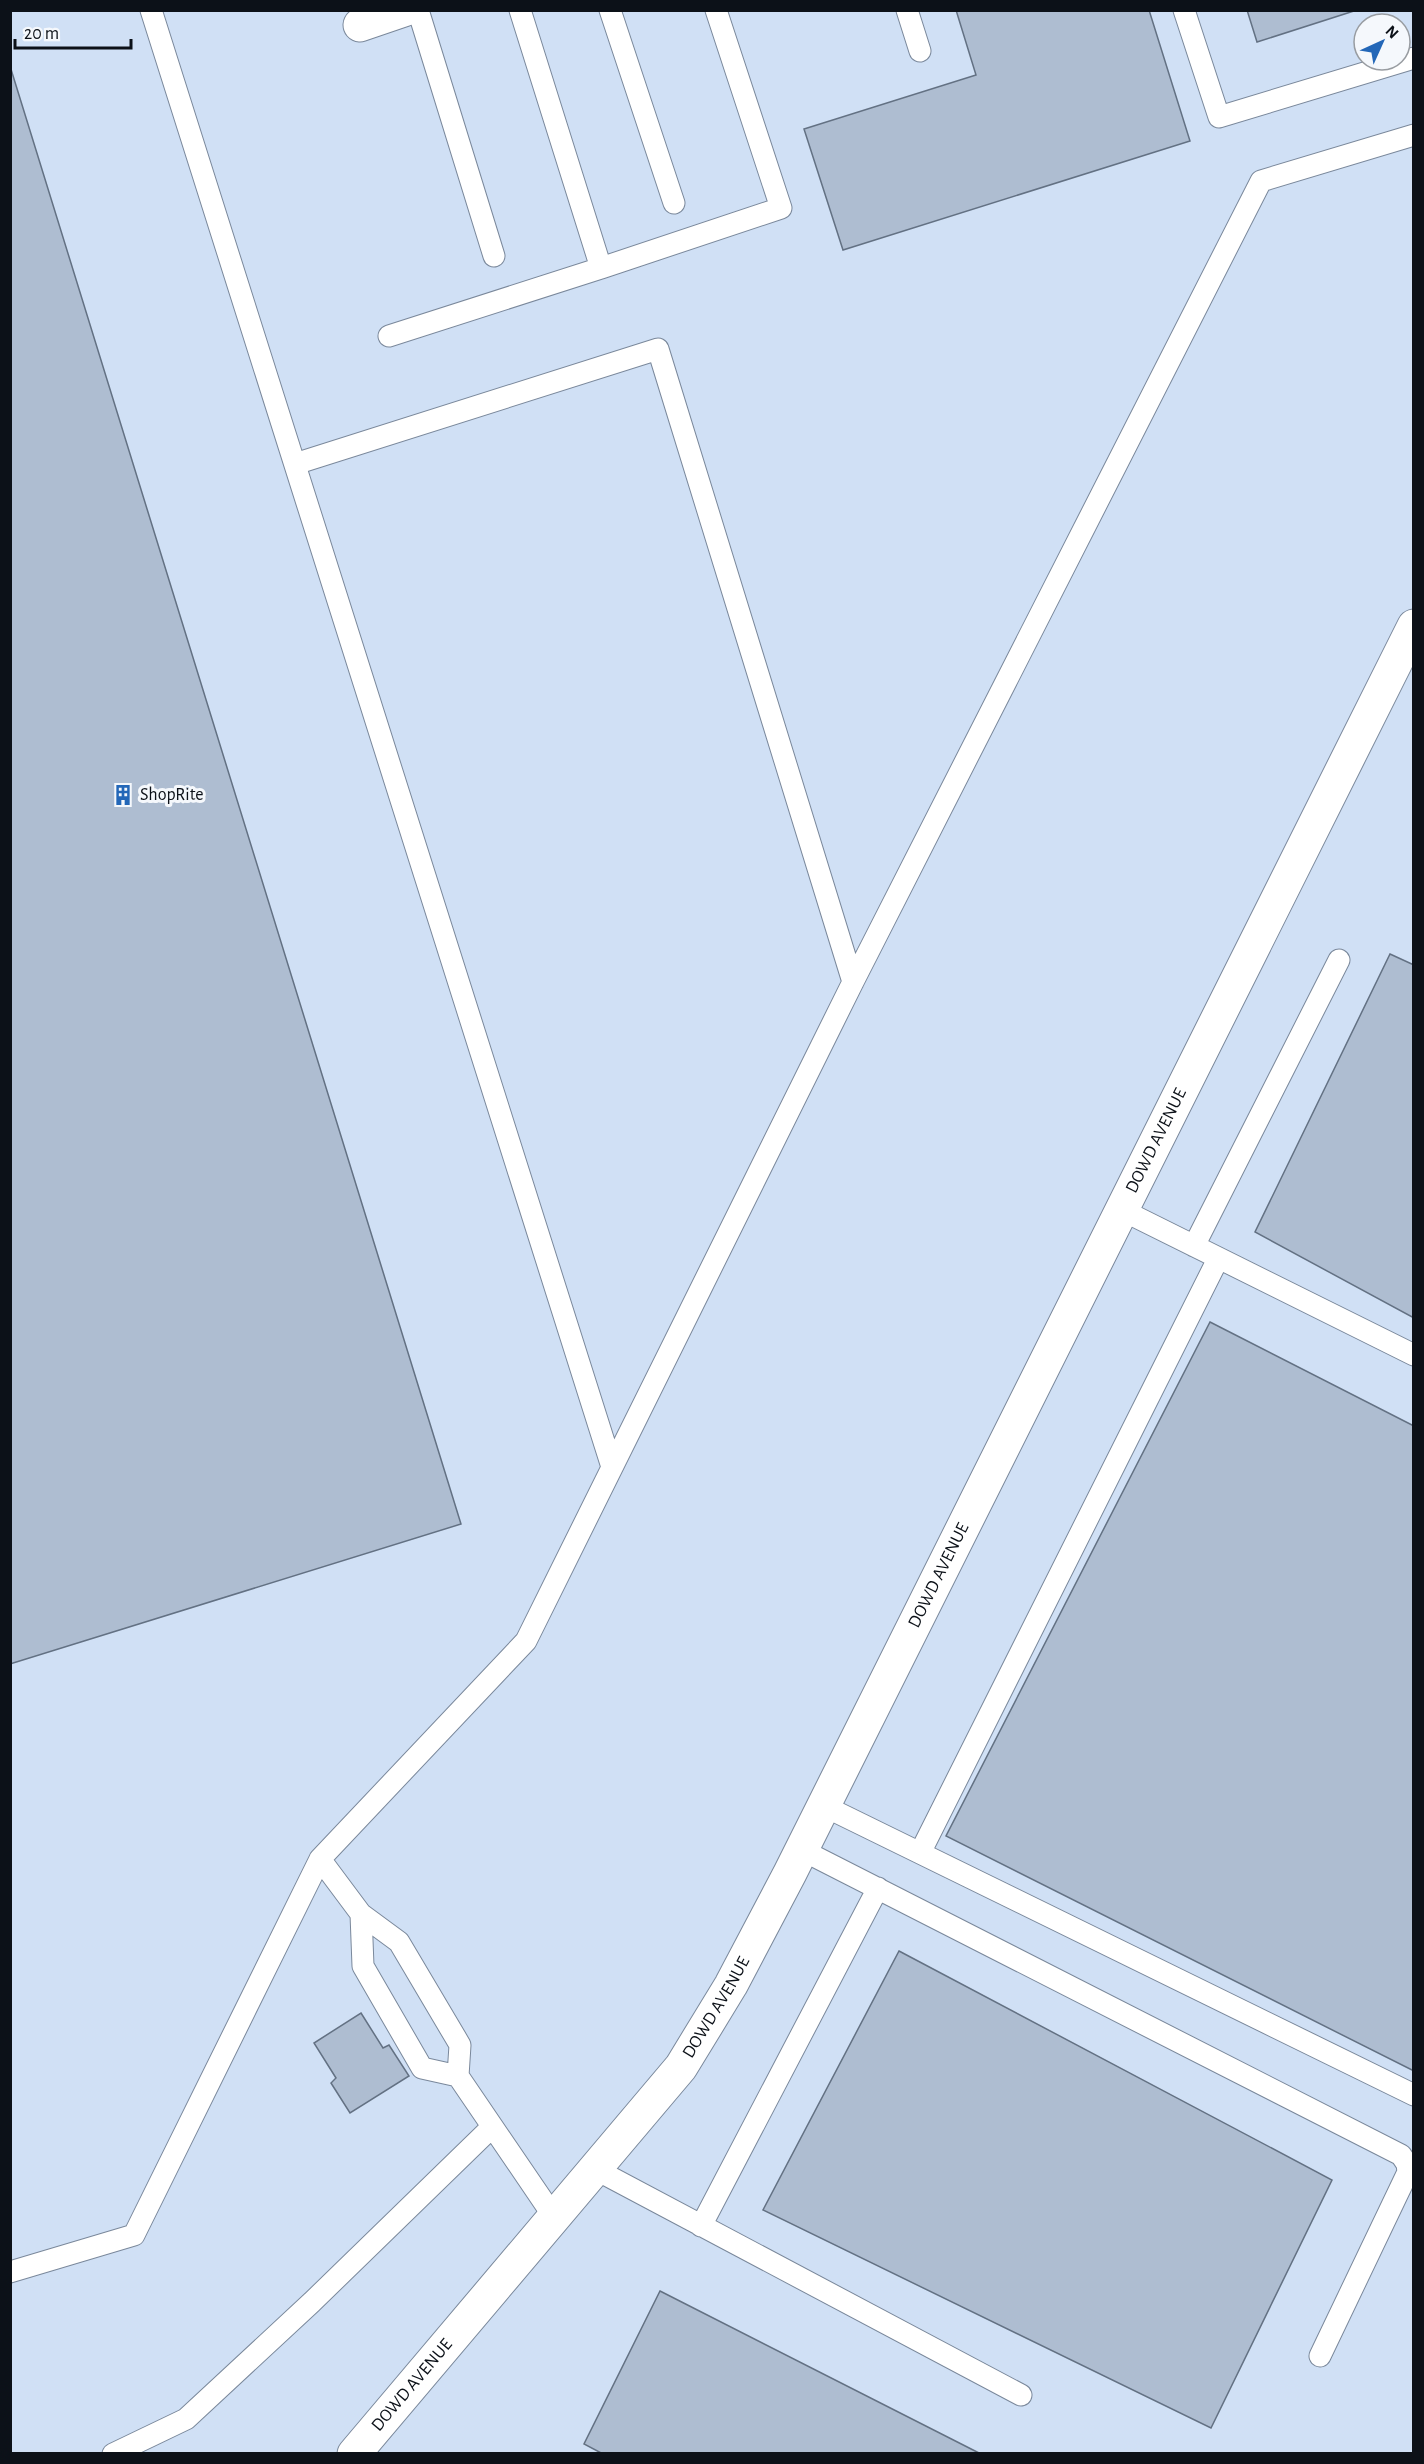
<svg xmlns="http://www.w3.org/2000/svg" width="1424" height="2464" font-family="'Alegreya Sans',sans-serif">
<rect width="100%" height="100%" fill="#dfecfc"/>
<path fill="#d0e0f5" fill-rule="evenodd" d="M11 11H1413V2453H11ZM1364 24H1400V60H1364Z"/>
<path fill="#aebdd1" stroke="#637183" stroke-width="1.5" d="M956 10H1149L1190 141 843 250 804 129 976 75Z
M1247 10H1357L1257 42Z
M10 66 461 1524 10 1664Z
M1390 954 1414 965V1318L1255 1232Z
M1210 1322 1414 1426V2071L946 1836Z
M899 1951 1332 2180 1211 2428 763 2210Z
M361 2013 383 2048 389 2045 409 2076 350 2113 331 2083 336 2078 314 2043Z
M660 2291 981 2454H603L584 2444Z"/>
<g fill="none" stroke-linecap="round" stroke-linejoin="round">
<defs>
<path id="service" d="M151 10 612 1467
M418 10 494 256
M610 10 674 203
M907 10 920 51
M1184 10 1219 117 1414 58
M601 268 781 208 716 10
M389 336 601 268 520 10
M295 464 658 349 853 982
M1122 1210 1414 1355
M1194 1246 1339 960
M824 1806 1414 2095
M802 1850 1401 2155 1407 2164 1408 2172 1320 2356
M920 1853 1218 1259
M320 1859 361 1914 399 1942 460 2045 458 2076 554 2217
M361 1914 363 1966 422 2068 458 2076
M595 2169 1021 2395
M701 2226 878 1888
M10 2272 134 2235 320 1859 526 1641 853 982 1261 181 1414 135
M113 2454 186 2419 312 2302 492 2127"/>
<g id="minor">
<path d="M360 25 404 10"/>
<path id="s1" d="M354 2454 681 2067 731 1985 790 1873 1414 626"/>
</g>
</defs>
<use href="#service" stroke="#7a889b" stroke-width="23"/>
<use href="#minor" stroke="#7a889b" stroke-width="35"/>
<use href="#service" stroke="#fff" stroke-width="21"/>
<use href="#minor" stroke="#fff" stroke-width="33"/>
</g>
<defs>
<symbol id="building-bare" viewBox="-9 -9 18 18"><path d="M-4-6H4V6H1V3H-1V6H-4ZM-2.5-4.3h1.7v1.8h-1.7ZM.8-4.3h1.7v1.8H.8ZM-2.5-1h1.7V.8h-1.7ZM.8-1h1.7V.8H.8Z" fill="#2367b8" stroke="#f5f8fc" stroke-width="2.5" paint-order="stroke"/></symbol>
</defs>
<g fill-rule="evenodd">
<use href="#building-bare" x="108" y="780" width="30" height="30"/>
</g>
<g text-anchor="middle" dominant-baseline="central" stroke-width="6" stroke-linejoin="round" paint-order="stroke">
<g font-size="18" fill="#0c1118" stroke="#f5f8fc" text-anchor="start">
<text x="140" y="795">ShopRite</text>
</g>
<g font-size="18" fill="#0c1118" stroke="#f5f8fc">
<text stroke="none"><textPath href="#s1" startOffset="1548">DOWD AVENUE</textPath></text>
<text stroke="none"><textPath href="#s1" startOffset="1062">DOWD AVENUE</textPath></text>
<text stroke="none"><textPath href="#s1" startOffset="576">DOWD AVENUE</textPath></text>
<text stroke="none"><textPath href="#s1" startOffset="90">DOWD AVENUE</textPath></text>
</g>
</g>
<rect width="1424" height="2464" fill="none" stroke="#0c1118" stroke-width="24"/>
<g transform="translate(1382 42) rotate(45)"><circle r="28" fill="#f5f8fc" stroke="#989ca1" stroke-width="1.5"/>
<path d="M0-4.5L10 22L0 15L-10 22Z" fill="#2367b8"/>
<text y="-9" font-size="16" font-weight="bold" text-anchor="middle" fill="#0c1118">N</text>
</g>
<path d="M15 39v9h116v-9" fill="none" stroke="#0c1118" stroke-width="3"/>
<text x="24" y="39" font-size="18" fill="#0c1118" stroke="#f5f8fc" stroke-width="4.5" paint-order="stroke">20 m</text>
</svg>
